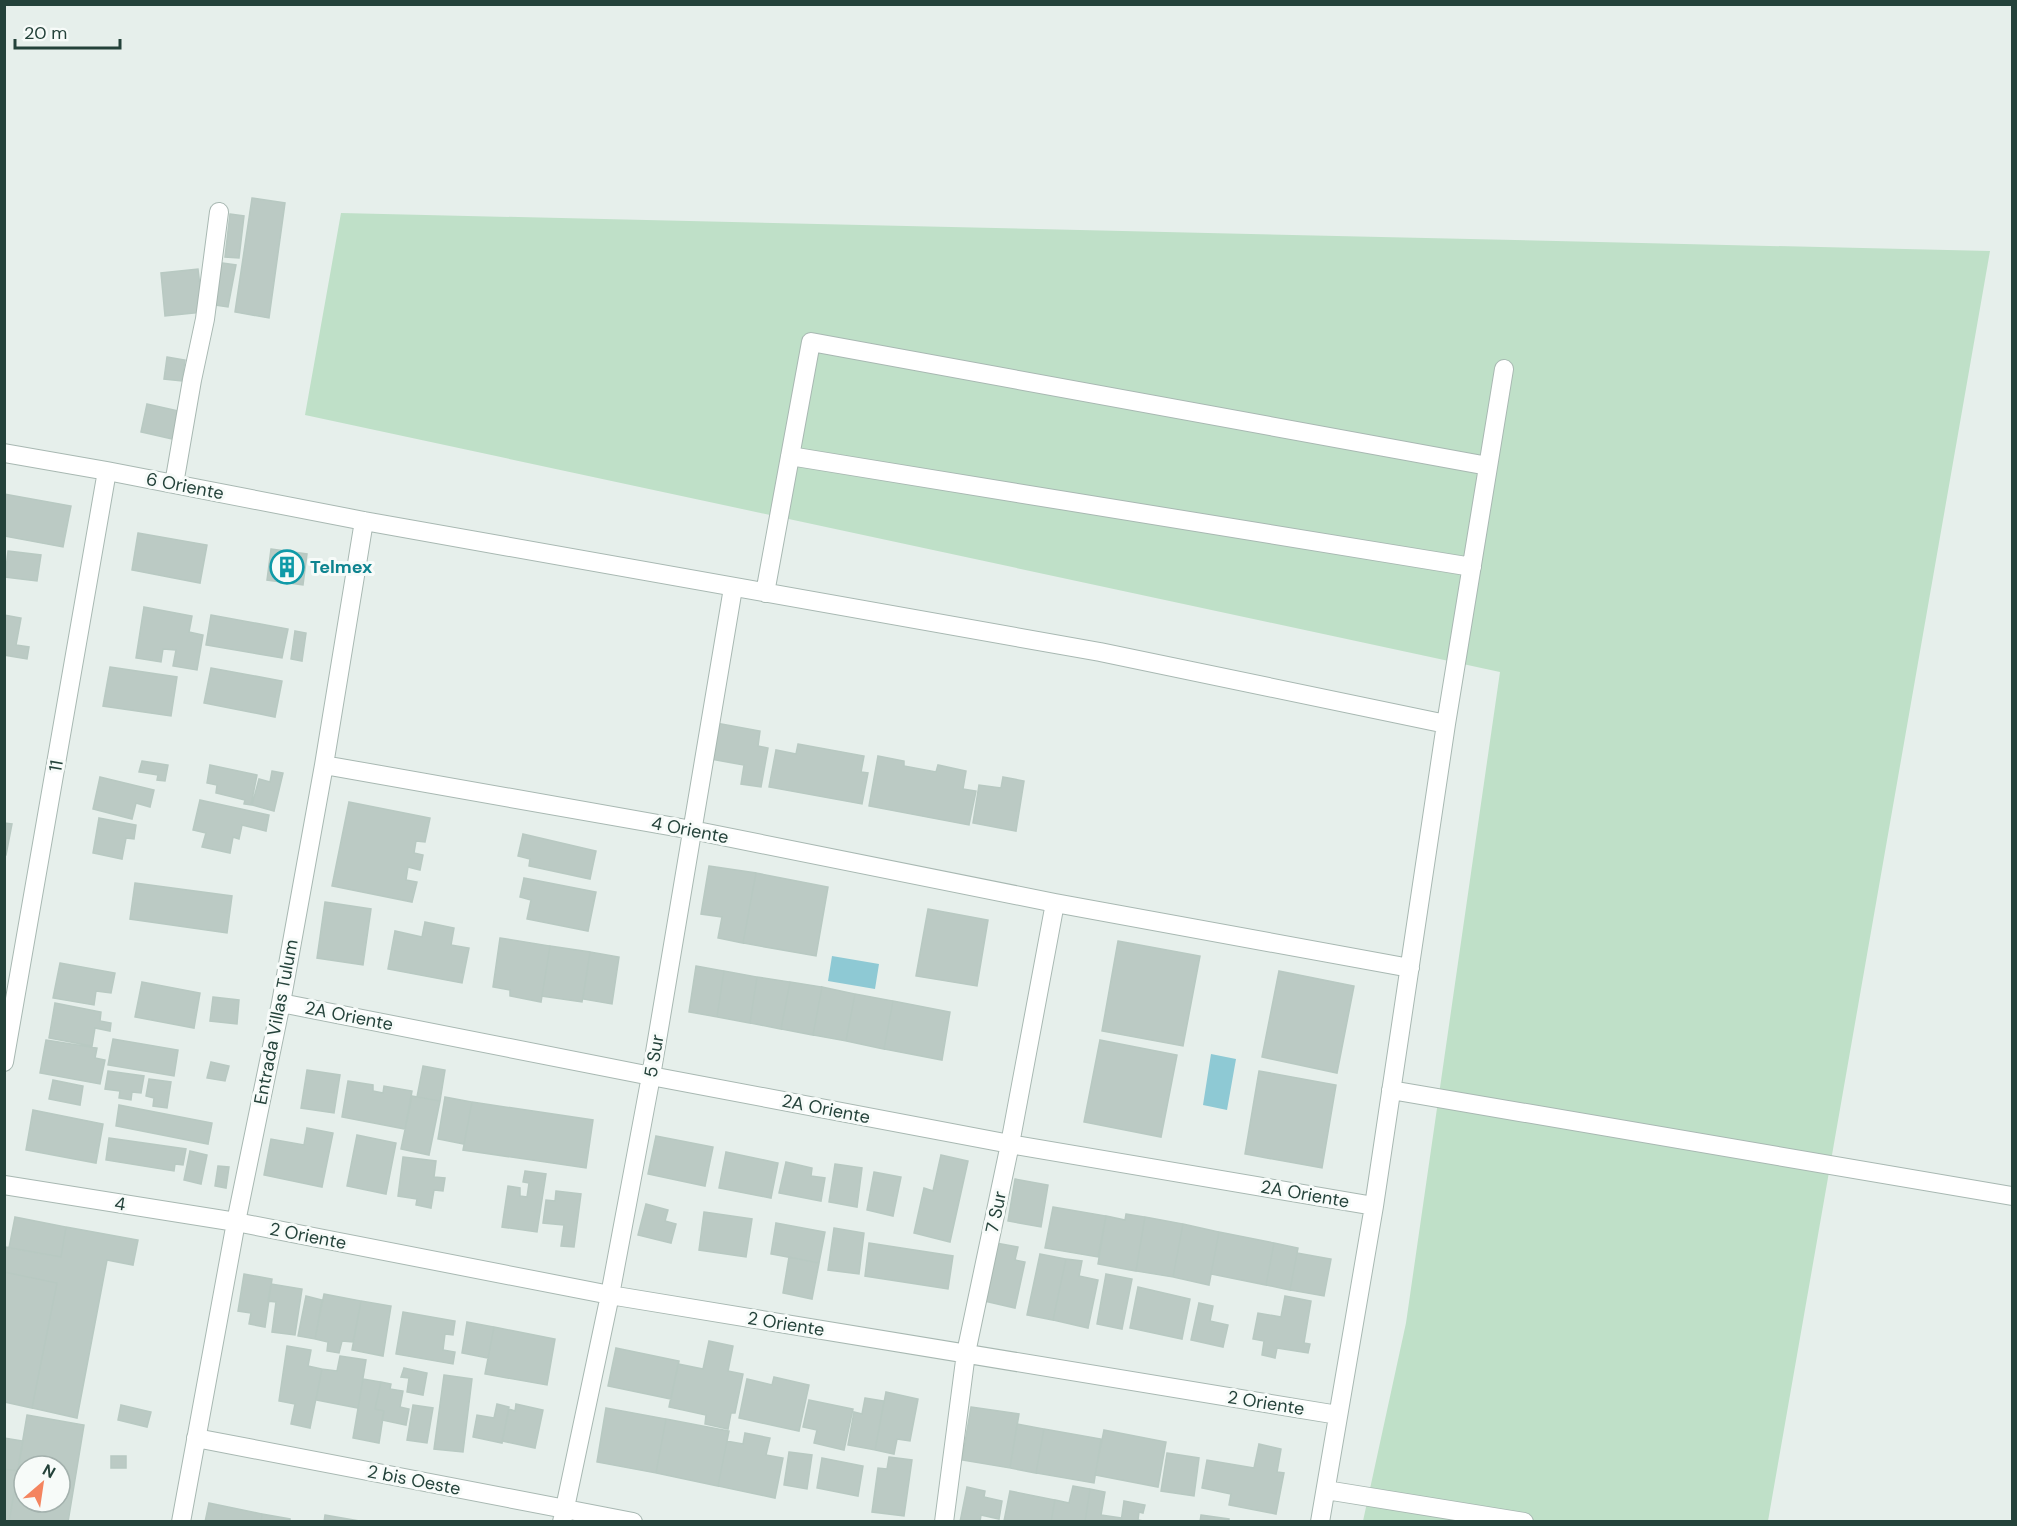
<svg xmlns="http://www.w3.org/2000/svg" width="2017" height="1526" font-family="'DM Sans',sans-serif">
<rect width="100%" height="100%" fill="#e6efeb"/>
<path fill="#bfe0c8" d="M341 213 1990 251 1768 1521H1363L1406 1323 1500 672 305 415Z"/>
<path fill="#8ec9d4" d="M832 956 879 964 875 989 828 981Z
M1211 1054 1236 1059 1227 1110 1203 1105Z"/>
<path fill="#bbcac4" stroke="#b8c9c2" stroke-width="1.5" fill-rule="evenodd" d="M252 198 285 203 269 318 235 312Z
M230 214 244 216 239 258 225 257Z
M215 262 236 265 228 307 209 304Z
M198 269 203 312 165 316 161 273Z
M167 357 185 360 182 381 164 379Z
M147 404 183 412 177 440 141 432Z
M4 494 71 506 63 547 4 536Z
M138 533 207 545 200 583 132 570Z
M271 549 307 554 303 585 267 580Z
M8 551 41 555 37 581 5 577Z
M144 607 192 616 189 632 203 635 197 670 173 666 176 650 163 649 161 662 136 658Z
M4 615 21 618 16 645 29 647 27 659 4 655Z
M211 615 288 629 282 658 206 645Z
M295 631 306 633 302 661 291 659Z
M110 667 177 677 171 716 103 706Z
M211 668 282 681 275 717 204 703Z
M716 723 760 731 758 746 768 748 761 787 741 784 744 765 710 759Z
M798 744 864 756 861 772 868 773 862 804 769 787 776 750 796 754Z
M878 756 904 761V766L936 772 938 765 966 771 963 789 976 791 969 825 869 806Z
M142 761 168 765 165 781 157 780 158 775 139 772Z
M210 765 257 775 251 805 244 804 245 800 216 793 217 785 207 783Z
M272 771 283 773 274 811 252 805 259 779 270 782Z
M100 777 154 790 150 807 136 803 132 819 93 809Z
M1003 777 1024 781 1016 831 973 823 979 785 1001 788Z
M200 800 269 815 266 831 242 825 239 839 233 837 230 853 202 847 206 833 193 830Z
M349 802 430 818 425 842 416 841 414 853 423 855 420 870 408 867 406 880 417 882 412 902 332 886Z
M99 818 136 825 134 839 126 838 122 859 93 853Z
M4 823 12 824 6 855H4Z
M523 834 596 851 590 879 529 866 530 859 518 856Z
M709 866 756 873 743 943 718 938 722 917 701 914Z
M756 873 828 887 816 956 743 943Z
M524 878 596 892 588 931 527 919 531 900 520 897Z
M135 883 232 896 227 933 130 919Z
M325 902 371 909 363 965 317 958Z
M928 909 988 920 977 986 916 976Z
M425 922 454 928 451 945 469 948 462 983 388 969 395 931 422 937Z
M500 938 550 946 541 1002 510 996V990L493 987Z
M1118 941 1200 956 1183 1046 1102 1031Z
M550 946 590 952 582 1002 542 996Z
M590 952 619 957 612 1004 583 999Z
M60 963 115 973 111 993 96 991 94 1005 53 998Z
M696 966 724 971 717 1017 689 1012Z
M724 971 757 977 750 1023 717 1017Z
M1279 971 1354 986 1337 1073 1262 1057Z
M757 977 790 982 781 1029 750 1023Z
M142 982 200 993 194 1028 135 1017Z
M790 982 822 987 813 1035 781 1029Z
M822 987 855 994 846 1041 813 1035Z
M855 994 893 1001 884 1049 846 1041Z
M213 997 239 1000 237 1024 210 1021Z
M893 1001 950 1012 942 1060 884 1049Z
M55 1003 101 1012 100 1021 111 1023 110 1031 95 1028 92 1046 49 1038Z
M113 1039 178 1050 174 1076 108 1065Z
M46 1040 97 1048 95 1058 105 1060 100 1084 40 1073Z
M1100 1040 1177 1055 1161 1137 1084 1122Z
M211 1062 229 1066 225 1081 207 1078Z
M423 1066 445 1070 440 1101 417 1097Z
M307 1070 340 1075 334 1113 301 1108Z
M108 1071 144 1076 141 1093 132 1092 131 1100 119 1098 120 1091 105 1089Z
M1259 1071 1336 1085 1322 1168 1245 1154Z
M149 1079 171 1082 167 1108 153 1106 154 1098 146 1096Z
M53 1080 83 1086 80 1105 49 1099Z
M348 1081 373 1085V1091L383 1093 384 1086 412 1091 405 1129 342 1117Z
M412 1096 440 1101 429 1155 401 1149Z
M445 1097 472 1102 464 1144 438 1139Z
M472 1102 593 1120 586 1168 463 1150Z
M119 1105 212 1123 208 1144 116 1126Z
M33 1110 103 1124 96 1163 26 1150Z
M307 1128 333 1133 322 1187 264 1175 271 1139 304 1145Z
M357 1135 396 1143 386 1194 347 1186Z
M656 1136 713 1147 705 1186 648 1174Z
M109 1138 186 1149 183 1165 175 1164 174 1171 106 1160Z
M190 1151 207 1155 201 1184 184 1180Z
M726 1152 778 1163 771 1198 719 1188Z
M941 1155 968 1161 950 1242 914 1233 924 1188 933 1191Z
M403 1157 436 1161 434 1177 445 1178 443 1191 434 1190 431 1208 416 1205 417 1199 398 1196Z
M786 1162 812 1168 811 1176 825 1178 821 1201 779 1193Z
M835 1164 862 1168 857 1207 829 1202Z
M218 1166 229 1167 226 1188 215 1186Z
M525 1171 546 1174 537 1232 502 1227 508 1186 520 1188V1196L527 1197 529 1183 523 1182Z
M874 1172 901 1177 893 1216 867 1210Z
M1015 1179 1048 1185 1041 1227 1008 1221Z
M556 1191 581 1194 574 1247 561 1246 564 1225 543 1223 546 1200 555 1201Z
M646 1204 668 1210 665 1221 676 1224 671 1243 638 1235Z
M1053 1207 1106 1216 1098 1257 1045 1248Z
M704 1212 752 1219 746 1257 699 1250Z
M1126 1214 1145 1217 1136 1271 1098 1264 1106 1216 1125 1220Z
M15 1217 66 1227 61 1257 9 1248Z
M1145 1217 1183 1224 1173 1277 1136 1271Z
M776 1223 825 1232 819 1263 771 1254Z
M1183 1224 1219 1232 1209 1285 1173 1277Z
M66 1227 138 1240 133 1265 107 1260 77 1418 32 1408 57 1283 4 1272 5 1247 61 1257Z
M834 1228 864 1233 859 1274 828 1270Z
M1219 1232 1274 1243 1266 1285 1211 1274Z
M869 1243 953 1256 948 1289 865 1276Z
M996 1243 1018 1247 1015 1260 1025 1262 1015 1308 984 1301Z
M1274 1243 1298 1248 1290 1290 1266 1285Z
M1297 1253 1331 1259 1324 1296 1290 1290Z
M1040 1254 1066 1259 1053 1320 1027 1315Z
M789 1257 819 1263 812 1299 783 1293Z
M1066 1259 1082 1261 1079 1276 1098 1280 1088 1328 1053 1320Z
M4 1272 57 1283 32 1408 4 1402Z
M244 1274 272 1279 265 1327 249 1324 251 1313 238 1311Z
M1106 1274 1132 1279 1122 1329 1097 1324Z
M271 1284 302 1289 295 1335 272 1332 276 1302 268 1301Z
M1138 1287 1190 1299 1182 1339 1130 1328Z
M324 1294 361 1301 353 1342 342 1341 339 1353 327 1351 328 1342 315 1339Z
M306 1296 322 1300 315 1339 298 1336Z
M1285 1296 1311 1301 1304 1343 1310 1344 1308 1353 1277 1348 1275 1358 1262 1355 1264 1341 1253 1339 1258 1313 1281 1317Z
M361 1301 391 1306 383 1356 352 1350Z
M1199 1303 1213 1306 1210 1321 1228 1325 1223 1347 1191 1340Z
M403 1312 455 1321 453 1335 445 1334 443 1350 455 1352 453 1364 396 1354Z
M467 1322 494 1327 488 1358 462 1353Z
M494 1327 555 1339 547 1385 485 1374Z
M709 1341 733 1346 728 1371 743 1374 735 1413H731L728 1429 705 1424 706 1415 669 1407 678 1364 703 1369Z
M287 1346 311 1350 308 1366 322 1369 310 1428 291 1424 295 1404 279 1401Z
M616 1348 679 1361 671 1399 608 1386Z
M340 1356 366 1360 358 1408 316 1400 322 1369 337 1371Z
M404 1368 427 1373 423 1395 407 1392 409 1378 401 1377Z
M444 1375 472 1379 463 1452 434 1449Z
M774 1377 809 1385 799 1431 739 1418 747 1379 772 1385Z
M363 1379 381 1382 375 1409 384 1411 379 1443 353 1438Z
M381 1382 391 1384 390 1389 403 1391 400 1407 409 1409 406 1425 382 1420 384 1411 375 1409Z
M886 1392 918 1399 910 1441 897 1439 894 1454 875 1450Z
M865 1398 884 1401 875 1450 848 1445 854 1412 862 1414Z
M809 1400 853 1409 844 1450 814 1443 817 1430 803 1427Z
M497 1404 509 1407 502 1443 473 1437 477 1415 494 1418Z
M516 1404 543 1410 535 1448 502 1441 509 1409 515 1411Z
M121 1405 151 1412 147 1427 118 1420Z
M413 1405 433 1408 427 1443 407 1440Z
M971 1407 1019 1414 1010 1468 962 1460Z
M606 1408 666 1419 656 1473 597 1462Z
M27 1415 84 1425 68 1522H9ZM24 1466H60V1502H24Z
M666 1419 729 1431 718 1486 656 1473Z
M1017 1424 1044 1429 1036 1473 1010 1468Z
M1044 1429 1101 1439 1094 1483 1036 1473Z
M1104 1430 1166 1442 1158 1487 1095 1475Z
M745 1433 770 1438 766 1455 783 1458 775 1498 718 1486 727 1441 743 1444Z
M4 1438 23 1441 18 1471 4 1469Z
M1259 1444 1281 1449 1277 1472 1284 1473 1276 1514 1229 1505 1231 1494 1202 1488 1207 1460 1254 1468Z
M789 1452 812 1455 807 1489 784 1485Z
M1167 1453 1199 1458 1194 1496 1161 1491Z
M111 1456H126V1468H111Z
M889 1457 912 1460 904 1516 872 1512 878 1468 887 1469Z
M822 1458 863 1466 858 1496 817 1488Z
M4 1469 18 1471 9 1522H4Z
M1073 1486 1090 1489 1085 1522H1051L1055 1500 1069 1503Z
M967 1487 985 1491 984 1497 1002 1501 999 1519 981 1515 980 1522H960Z
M1090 1489 1105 1492 1101 1515 1121 1518V1522H1085Z
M1010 1491 1055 1500 1051 1522 1004 1521Z
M1124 1501 1145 1505 1143 1513 1139 1512 1138 1520 1149 1522H1121Z
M209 1503 262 1514 261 1522H205Z
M262 1514 290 1519V1522H261Z
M325 1515 359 1521V1522H324Z
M1201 1515 1229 1519V1522H1200Z"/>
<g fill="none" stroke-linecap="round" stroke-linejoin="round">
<defs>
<path id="minor" d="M4 453 107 471 364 521 1100 652 1446 724
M790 456 1472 567
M174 484 192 380 205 319 219 212
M765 593 811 342 1488 466
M324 765 692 830 1055 903 1410 968
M281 1003 651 1076 1010 1144 1374 1206
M4 1062 107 471
M1391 1090 2012 1196
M4 1185 236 1222 610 1295 1338 1415
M196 1438 633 1522
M1326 1490 1524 1522
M181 1522 236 1222 281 1003 324 765 364 521
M562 1522 610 1295 651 1076 733 588
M944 1522 966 1353 1010 1144 1055 903
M1320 1522 1374 1206 1446 724 1504 369"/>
</defs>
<use href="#minor" stroke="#a8b8b2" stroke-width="20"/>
<use href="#minor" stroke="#fff" stroke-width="18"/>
</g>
<defs>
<symbol id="building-ring" viewBox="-11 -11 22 22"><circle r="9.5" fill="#f7fbf9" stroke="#0f9aa8" stroke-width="1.5"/><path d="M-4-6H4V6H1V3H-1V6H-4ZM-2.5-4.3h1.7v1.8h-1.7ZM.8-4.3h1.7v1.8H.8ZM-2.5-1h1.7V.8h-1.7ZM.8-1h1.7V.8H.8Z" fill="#0f9aa8"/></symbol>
</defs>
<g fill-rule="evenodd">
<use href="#building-ring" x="268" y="548" width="38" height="38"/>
</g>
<g text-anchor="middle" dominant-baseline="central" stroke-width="6" stroke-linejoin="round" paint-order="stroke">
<g font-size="18" fill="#24423a" stroke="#f7fbf9">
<text transform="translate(185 486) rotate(11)">6 Oriente</text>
<text transform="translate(56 766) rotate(-80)">11</text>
<text transform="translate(690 830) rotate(11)">4 Oriente</text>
<text transform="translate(349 1016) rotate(11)">2A Oriente</text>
<text transform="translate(276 1022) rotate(-79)">Entrada Villas Tulum</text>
<text transform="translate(654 1056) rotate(-80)">5 Sur</text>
<text transform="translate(826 1109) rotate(11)">2A Oriente</text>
<text transform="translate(1305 1194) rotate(10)">2A Oriente</text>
<text transform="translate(120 1204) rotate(9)">4</text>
<text transform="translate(996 1212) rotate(-78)">7 Sur</text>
<text transform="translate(308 1236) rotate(11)">2 Oriente</text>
<text transform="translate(786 1324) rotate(9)">2 Oriente</text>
<text transform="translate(1266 1403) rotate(9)">2 Oriente</text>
<text transform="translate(414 1480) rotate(11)">2 bis Oeste</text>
</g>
<g font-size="18" font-weight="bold" fill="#0d838f" stroke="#f7fbf9" text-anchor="start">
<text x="310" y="567">Telmex</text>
</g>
</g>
<rect width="2017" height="1526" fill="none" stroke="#24423a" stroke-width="12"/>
<g transform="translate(42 1484) rotate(29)"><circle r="28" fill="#f7fbf9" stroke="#a3b1ad" stroke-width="1.5"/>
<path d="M0-4.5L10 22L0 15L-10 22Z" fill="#f4845f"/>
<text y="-9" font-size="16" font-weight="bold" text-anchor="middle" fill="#24423a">N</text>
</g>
<path d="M15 39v9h105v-9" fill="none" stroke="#24423a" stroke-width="3"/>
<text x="24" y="39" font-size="18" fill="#24423a" stroke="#f7fbf9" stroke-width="4.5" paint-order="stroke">20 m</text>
</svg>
